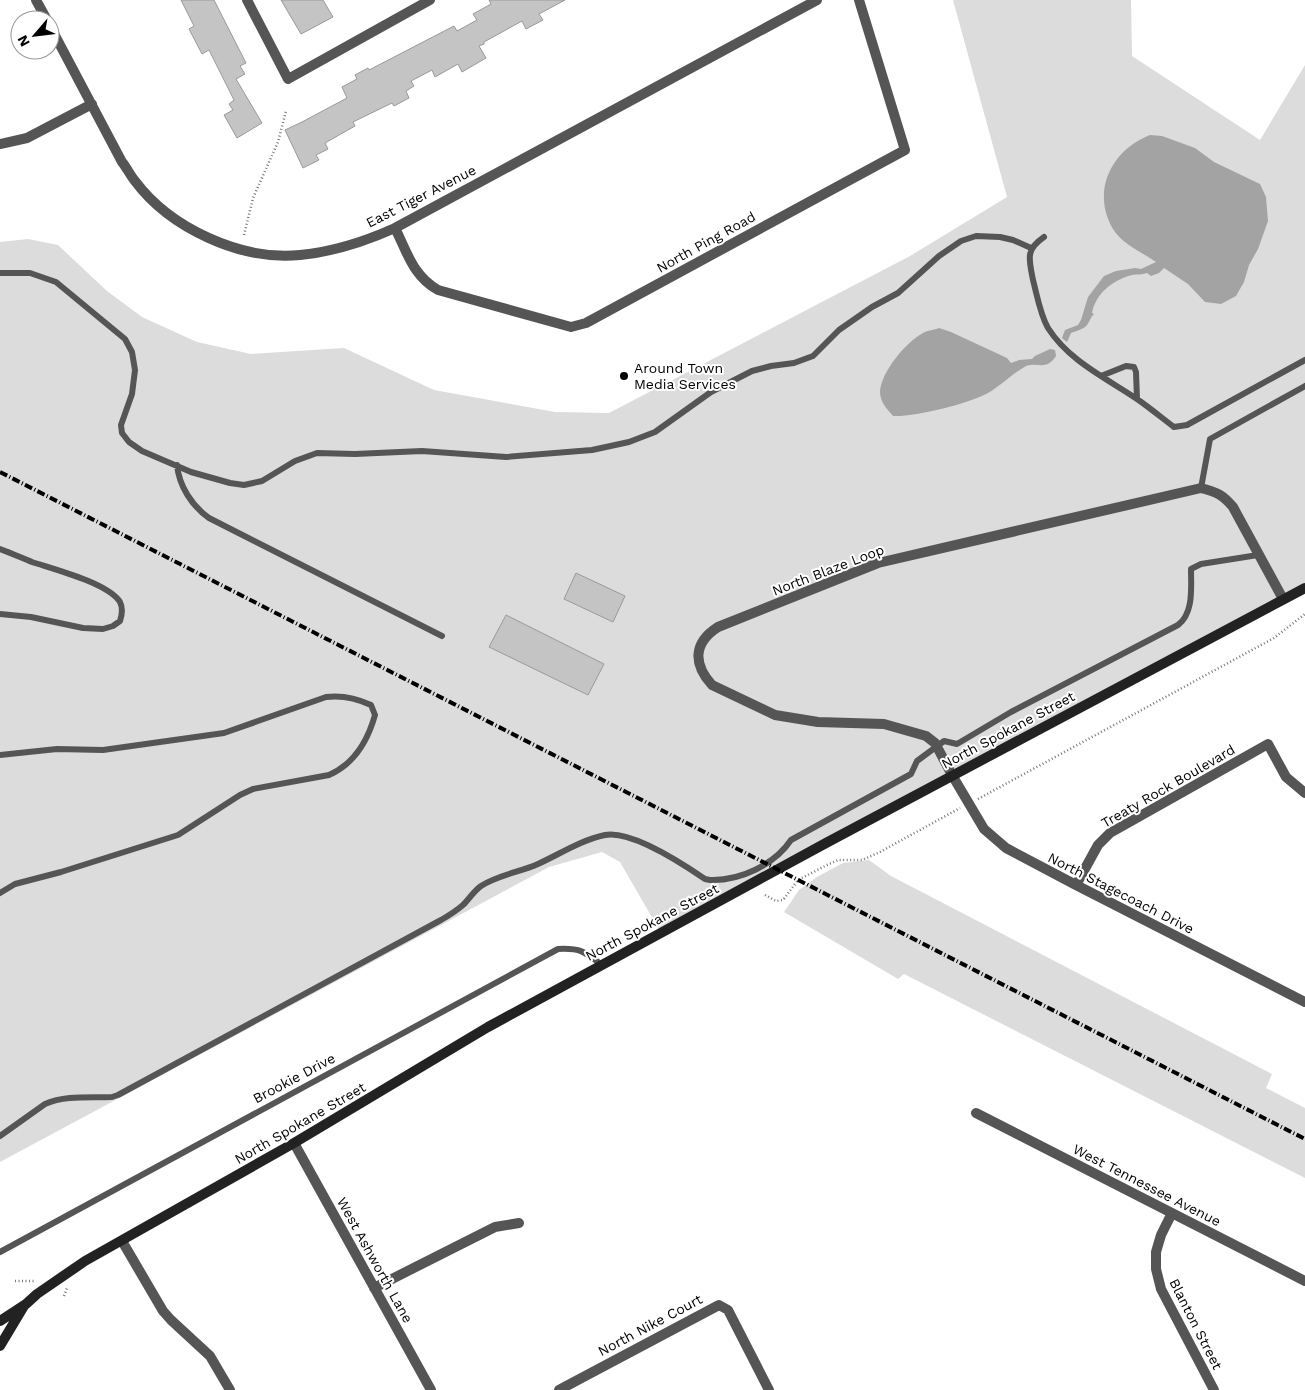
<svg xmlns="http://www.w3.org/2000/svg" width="1305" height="1390" font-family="'Work Sans',sans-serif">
<rect width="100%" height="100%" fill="#fff"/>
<path fill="#dcdcdc" d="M953 0H1131L1132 56 1260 140 1305 65V588L661 933 620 862 602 852 549 867 0 1162V242L28 239 58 245 107 291 142 317 197 342 251 354 344 348 434 390 555 412 609 413 910 256 1007 197Z
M869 860 891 876 1272 1074 1266 1088 1305 1108V1178L904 974 898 979 784 912 799 890 817 877 843 863Z"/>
<path fill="#a3a3a3" d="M1150 135 1162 136 1195 148 1214 162 1260 184 1266 197 1268 221 1258 249 1249 265 1244 282 1236 296 1221 304 1205 302 1188 284 1164 268 1159 273 1151 276 1147 273C1142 275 1137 274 1132 275 1113 280 1096 293 1092 313L1094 314C1090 318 1090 321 1087 325 1084 329 1076 331 1071 333L1067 342 1062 338 1065 330 1078 325 1081 320 1088 297 1104 276 1116 271 1135 268 1141 269 1156 262C1142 252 1123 245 1113 229 1091 192 1111 150 1150 135Z
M939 328 951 332 1007 358 1011 363 1019 360 1032 359 1035 356 1050 349 1055 350 1056 356C1046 371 1040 362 1026 366 1012 374 1002 385 988 393 968 404 915 417 893 416 887 409 880 402 880 392 881 372 906 342 923 333 928 330 934 330 939 328Z"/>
<path fill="#c4c4c4" stroke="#999" d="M181 0H214L246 63 240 66 245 74 236 79 262 123 237 138 224 115 233 110 229 104 234 100 209 50 202 54 189 29 194 26Z
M281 0H323L333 17 301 34Z
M489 0H565L539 14 543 20 526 29 522 21 484 42V44L479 46 486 58 462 72 458 64 435 77 432 70 411 81 414 86 406 91 409 98 394 106 392 103 353 122 355 126 325 143 328 149 316 155 319 160 303 168 285 130 302 122 347 98 342 87 357 79 355 75 368 68 369 70 454 26 457 31 477 20 473 14 491 4Z
M576 573 625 596 613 622 564 599Z
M506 615 604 664 588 695 489 647Z"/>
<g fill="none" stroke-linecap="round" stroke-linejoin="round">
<path stroke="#777" stroke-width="2.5" stroke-dasharray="1 2.5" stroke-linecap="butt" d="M244 235 253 198 278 142 286 111
M978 799 1274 638 1305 614
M765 895 776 901 783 900 798 880 827 865 838 860H862L880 852 960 808
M15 1281H34
M64 1296 67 1288"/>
<path stroke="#555" stroke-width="6" d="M1044 237C1025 250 1029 259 1033 280 1037 295 1040 314 1048 328 1069 361 1106 378 1137 399 1150 408 1162 418 1174 427L1187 425 1305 360
M0 273H30L56 282 125 339 132 352 135 370 132 394 121 425 122 433 129 442 142 451 191 472 230 483 244 485 262 481 295 461 317 453 355 454 422 451 506 457 592 450 629 442 655 432 711 392 752 371 771 366 794 363 813 356 839 330 872 307 898 293 939 256 961 241 976 236 1000 237 1013 240 1031 248
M1101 376 1126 366 1134 367 1136 372 1137 399
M177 465C179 486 192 506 209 518L442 636
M1201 488 1210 439 1305 386
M0 549C11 553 22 558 32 562 53 569 108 583 120 602 123 608 122 615 120 621L113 626 103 629 83 628 31 617 0 614
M0 755 57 749 103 750 224 733 326 697C342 695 356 698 371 705L375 715C368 740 354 764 329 775L253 789 240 795 178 835 61 872 15 884 0 893
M0 1136 45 1104C66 1095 90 1098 112 1097L118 1095 441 920C448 916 456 911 463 905 469 899 474 891 481 886 498 875 520 872 538 864 560 854 581 840 605 835 632 830 683 864 705 879L710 880C740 881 774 865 791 840L911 774 917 761 944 741 957 744 1011 712 1178 625C1194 613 1191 587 1191 569L1201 564 1258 555
M0 1252 558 949C580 948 584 951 602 965"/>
<path stroke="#555" stroke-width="10" d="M36 0 47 20
M247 0 288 79 430 0
M50 26 122 162C127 168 130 175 135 181 170 228 241 261 300 255 332 252 366 241 395 228L817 0
M0 144 27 138 92 104
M395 228C407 252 413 276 438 290L571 327 586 323 905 150 859 0
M1283 599 1233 507C1223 495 1217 492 1201 488L878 563 718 627C693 643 693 664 712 685L775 715 818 722 884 724 926 736 935 743 952 775 984 829 1006 848 1076 885 1305 1002
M1076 885 1098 845 1110 833 1268 744 1286 777 1305 793
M976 1113 1305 1281
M294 1143 431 1390
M1172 1213 1161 1235 1156 1252V1269L1161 1289 1214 1390
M122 1241 163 1311 171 1320 210 1356 230 1390
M374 1288 495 1227 519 1223
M559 1390 719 1305 728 1310 769 1390"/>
<path stroke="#222" stroke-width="10" d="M0 1321 26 1304 37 1294 85 1261 294 1143 488 1027 826 843 1305 588
M0 1346 24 1306"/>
<path stroke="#000" stroke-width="4" stroke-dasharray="8 2.5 1 2.5" stroke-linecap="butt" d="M0 472 1305 1139"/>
</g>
<circle fill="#000" stroke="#fff" stroke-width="2" cx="624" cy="376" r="5"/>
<g text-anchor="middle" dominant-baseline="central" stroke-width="4" stroke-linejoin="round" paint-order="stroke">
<g font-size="14" fill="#000" stroke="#fff">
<text transform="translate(421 196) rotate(-27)">East Tiger Avenue</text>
<text transform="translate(706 242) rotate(-29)">North Ping Road</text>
<text transform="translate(828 570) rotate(-21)">North Blaze Loop</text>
<text transform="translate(1008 730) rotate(-28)">North Spokane Street</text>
<text transform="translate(1168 786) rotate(-30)">Treaty Rock Boulevard</text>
<text transform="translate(1121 893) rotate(27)">North Stagecoach Drive</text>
<text transform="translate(652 922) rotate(-28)">North Spokane Street</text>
<text transform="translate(294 1078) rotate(-28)">Brookie Drive</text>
<text transform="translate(300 1123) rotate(-30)">North Spokane Street</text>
<text transform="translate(1147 1185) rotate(27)">West Tennessee Avenue</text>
<text transform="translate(375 1260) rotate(61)">West Ashworth Lane</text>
<text transform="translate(1196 1324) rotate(63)">Blanton Street</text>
<text transform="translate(650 1325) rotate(-28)">North Nike Court</text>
</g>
<g font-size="14" fill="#000" stroke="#fff" text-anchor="start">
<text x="634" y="368">Around Town<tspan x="634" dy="16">Media Services</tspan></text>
</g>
</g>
<g transform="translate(35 35) rotate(242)"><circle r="24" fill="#ffffff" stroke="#999999"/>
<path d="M0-4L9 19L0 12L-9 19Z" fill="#000000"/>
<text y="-8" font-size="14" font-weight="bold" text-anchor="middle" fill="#000000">N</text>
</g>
</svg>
